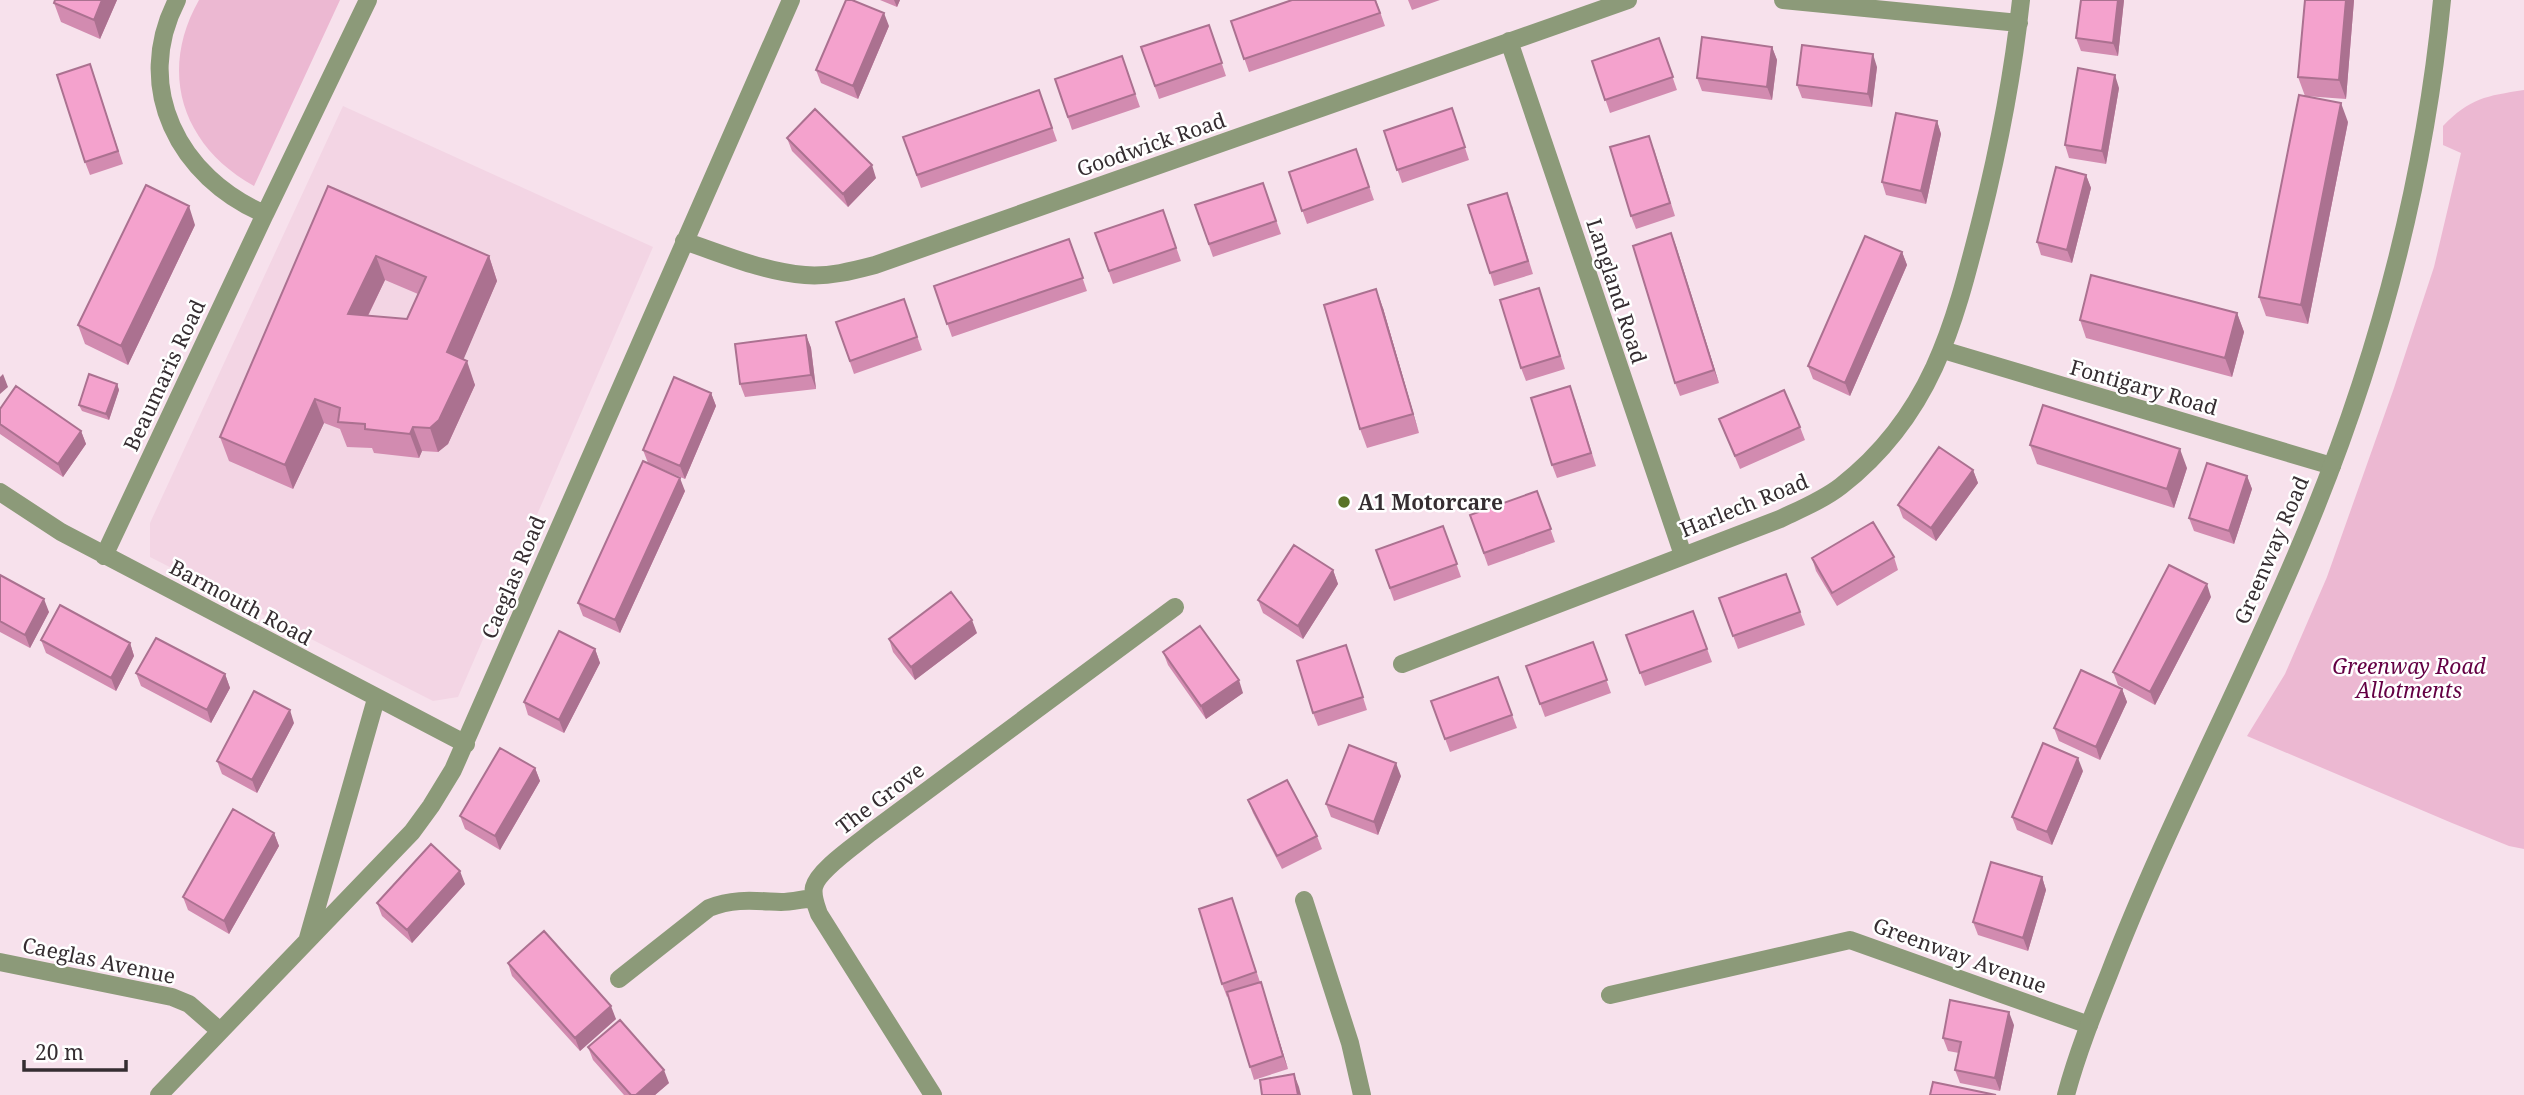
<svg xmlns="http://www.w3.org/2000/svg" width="2524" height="1095" font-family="'Noto Serif',serif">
<rect width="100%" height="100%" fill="#f7e1ec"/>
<path fill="#f3d5e4" d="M343 106 653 247 458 697 433 701 150 557V523Z"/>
<path fill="#ecb8d2" d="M199 0H340L254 186C182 146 158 72 199 0Z
M2524 90V849L2509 846 2452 823 2247 736 2285 674 2327 577 2394 388 2434 267 2461 153 2443 145V126C2470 98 2486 96 2524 90Z"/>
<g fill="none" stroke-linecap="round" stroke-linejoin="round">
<path stroke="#8c9a79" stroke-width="18" d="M1783 0 2019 23
M1509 41 1683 555
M265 214 368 0
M684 241C723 254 764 272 805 275 829 277 852 271 875 265L1628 0
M1943 350 2332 466
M0 492 61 532 466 744
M104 556 265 214C179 178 132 87 177 0
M1402 664 1780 519C1801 509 1823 500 1841 486 1932 415 1954 325 1981 219 1999 147 2013 74 2021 0
M1304 900 1350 1043 1362 1095
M308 938 376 699
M0 962 172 997 189 1004 220 1031
M619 979 709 908C734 898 755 901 781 902 791 902 803 899 814 898
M1610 995 1850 940 2089 1025
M159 1095 412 832 431 806 453 770 791 0
M933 1095 819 914C816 905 812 896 814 887 818 870 856 845 870 833L1175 607"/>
<path stroke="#8c9a79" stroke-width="18" d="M2066 1095C2077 1054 2093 1014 2109 974 2166 826 2241 687 2302 541 2375 368 2424 187 2442 0"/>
</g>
<path fill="#d28bb0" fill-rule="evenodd" d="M55 0H117L100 39 61 22 54 3Z
M880 0H900L897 7Z
M1376 0 1385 26 1249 72 1231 21Z
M1408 0H1440L1412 10Z
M2124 0 2118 56 2081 51 2076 38Z
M2305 0H2354L2346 99 2305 96 2298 77Z
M1209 25 1226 76 1159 99 1141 47Z
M889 26 858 99 821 83 816 70Z
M1659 38 1677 90 1610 113 1592 61Z
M1772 47 1777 60 1772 100 1702 91 1697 78Z
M1122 56 1140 107 1072 130 1055 79Z
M90 64 123 164 90 175 85 162Z
M1877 67 1872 107 1802 98 1797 85Z
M2119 88 2106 164 2069 158 2065 145Z
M1039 90 1057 141 921 188 903 137Z
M1452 108 1469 160 1402 183 1384 131Z
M1937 121 1941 134 1926 204 1886 195 1882 182Z
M2348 122 2308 324 2266 316 2259 297Z
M787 138 876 178 848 207 792 151Z
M1356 149 1374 200 1307 224 1289 172Z
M1654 149 1675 216 1636 229 1631 216Z
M2086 175 2091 188 2072 263 2041 255 2037 242Z
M1263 183 1281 234 1213 257 1195 205Z
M328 186 489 256 497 281 463 359 475 385 448 444 438 452 422 451 419 458 374 453 372 448 347 447 340 429 324 423 293 489 229 461 220 437ZM385 280 418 294 407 319 368 316Z
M1512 206 1533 274 1494 286 1490 273Z
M1163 210 1181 261 1113 284 1095 233Z
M195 225 128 365 85 344 78 325Z
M1671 233 1719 383 1680 396 1675 383Z
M1069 239 1087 291 952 337 934 286Z
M1902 252 1907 265 1850 396 1813 379 1808 366Z
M904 299 922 350 854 374 836 322Z
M1543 301 1565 369 1526 381 1521 368Z
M1383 308 1419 433 1367 448 1360 429Z
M2237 313 2244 332 2232 377 2086 338 2080 320Z
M806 335 811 348 816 389 745 397 740 384Z
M117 384 119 390 109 420 82 411 79 405Z
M711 393 716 406 685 479 650 464 685 491 620 633 583 616 578 603 648 463 643 450Z
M1575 399 1596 466 1557 478 1552 465Z
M0 409 81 431 86 444 63 477 0 434Z
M1719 419 1800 427 1805 440 1740 469Z
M2030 445 2187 468 2174 508 2037 464Z
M1973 470 1978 483 1936 541 1903 518 1898 505Z
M2247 476 2252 489 2234 544 2194 531 2189 518Z
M1537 491 1555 542 1488 566 1470 515Z
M1443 526 1461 577 1394 601 1376 550Z
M1894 557 1898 570 1837 606 1816 571 1812 558Z
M1333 570 1338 584 1303 639 1263 613 1258 600Z
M1786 574 1805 625 1738 649 1719 598Z
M0 575 49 612 30 648 0 632Z
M2211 597 2155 705 2118 685 2113 672Z
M1693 611 1712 662 1645 686 1626 635Z
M977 633 915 680 893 652 889 639Z
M41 640 130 643 134 656 116 691 46 653Z
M1593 642 1611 693 1545 717 1526 666Z
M595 649 600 663 564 733 528 715 524 702Z
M1163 652 1243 693 1206 719 1168 665Z
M1351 659 1367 710 1318 726 1313 713Z
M136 673 225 674 230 688 211 723 141 686Z
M1498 677 1517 728 1450 752 1431 701Z
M2122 689 2127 702 2100 760 2059 741 2054 728Z
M294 723 257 793 222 774 217 761Z
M535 768 540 781 500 850 465 829 460 816Z
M2083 771 2052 845 2017 830 2012 817Z
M1401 776 1378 835 1331 817 1326 804Z
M1248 800 1317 836 1322 849 1282 869 1253 813Z
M274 833 279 846 229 934 188 910 183 897Z
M2042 877 2046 890 2028 951 1978 935 1973 922Z
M465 884 412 943 382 916 377 903Z
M1232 898 1260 982 1265 995 1288 1069 1254 1080 1228 996 1227 997 1222 984Z
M508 963 616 1019 580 1051 512 976Z
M2014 1025 2000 1091 1960 1083 1955 1070 1959 1053 1948 1051 1943 1038Z
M588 1047 669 1083 655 1095H624L593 1060Z"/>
<path fill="#ab7190" d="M102 0H117L100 39 94 20Z
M894 0H900L897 7Z
M2118 0H2124L2118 56 2113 43Z
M2346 0H2354L2346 99 2339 80Z
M884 13 889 26 858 99 853 86Z
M1772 47 1777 60 1772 100 1767 87Z
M1873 54 1877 67 1872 107 1868 94Z
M2115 75 2119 88 2106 164 2102 151Z
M2341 103 2348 122 2308 324 2301 305Z
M1937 121 1941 134 1926 204 1921 191Z
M872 165 876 178 848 207 843 194Z
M2086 175 2091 188 2072 263 2067 250Z
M189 206 195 225 128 365 121 346Z
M1671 233 1676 246 1719 383 1714 370Z
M1902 252 1907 265 1850 396 1845 383Z
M376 256 385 280 357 338 348 314Z
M489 256 497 281 456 377 447 352Z
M1376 289 1383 308 1419 433 1413 414Z
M2237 313 2244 332 2232 377 2225 358Z
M806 335 811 348 816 389 811 375Z
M467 361 475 385 448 444 438 452 430 428Z
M3 374 8 387 0 394V377Z
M117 384 119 390 109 420 106 414Z
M711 393 716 406 685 479 680 466Z
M315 399 324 423 293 489 285 465Z
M413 427 422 451 419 458 410 434Z
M81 431 86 444 63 477 58 464Z
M2180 449 2187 468 2174 508 2167 489Z
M1973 470 1978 483 1936 541 1931 528Z
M2247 476 2252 489 2234 544 2229 531Z
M680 478 685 491 620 633 615 620Z
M1333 570 1338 584 1303 639 1298 626Z
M2207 584 2211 597 2155 705 2150 692Z
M44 599 49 612 30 648 25 635Z
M972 620 977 633 915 680 911 667Z
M130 643 134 656 116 691 111 678Z
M595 649 600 663 564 733 559 720Z
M225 674 230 688 211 723 207 710Z
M1239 680 1243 693 1206 719 1201 706Z
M2122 689 2127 702 2100 760 2096 747Z
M290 710 294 723 257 793 252 780Z
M2078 758 2083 771 2052 845 2047 832Z
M1396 763 1401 776 1378 835 1374 822Z
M535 768 540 781 500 850 495 836Z
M274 833 279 846 229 934 224 921Z
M460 871 465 884 412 943 407 930Z
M2042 877 2046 890 2028 951 2023 938Z
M1261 982 1265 995 1288 1069 1283 1056Z
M611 1006 616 1019 580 1051 575 1038Z
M2009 1012 2014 1025 2000 1091 1995 1078Z
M664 1070 669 1083 655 1095H636Z
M1294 1074 1299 1087 1301 1095H1298Z"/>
<path fill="#f4a2cd" stroke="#ab7190" stroke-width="2" fill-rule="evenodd" d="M55 0H102L94 20 54 3Z
M846 0H852L884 13 853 86 816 70Z
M1292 0H1375L1380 13 1244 59 1231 21Z
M2081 0H2118L2113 43 2076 38Z
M2305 0H2346L2339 80 2298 77Z
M1209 25 1222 63 1155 86 1141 47Z
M1702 37 1772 47 1767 87 1697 78Z
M1659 38 1673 77 1605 100 1592 61Z
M1802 45 1873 54 1868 94 1797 85Z
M1122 56 1135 94 1068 117 1055 79Z
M90 64 118 151 85 162 57 75Z
M2078 68 2115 75 2102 151 2065 145Z
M1039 90 1052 128 917 175 903 137Z
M2299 95 2341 103 2301 305 2259 297Z
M1452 108 1465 147 1397 170 1384 131Z
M815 109 872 165 843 194 787 138Z
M1896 113 1937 121 1921 191 1882 182Z
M1649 136 1670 203 1631 216 1610 147Z
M1356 149 1369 187 1302 211 1289 172Z
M2056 167 2086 175 2067 250 2037 242Z
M1263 183 1276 221 1209 244 1195 205Z
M146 185 189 206 121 346 78 325Z
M328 186 489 256 447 352 467 361 439 420 430 428 413 427 410 434 365 429V424L338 422 340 408 315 399 285 465 220 437ZM376 256 426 277 407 319 348 314Z
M1507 193 1528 261 1490 273 1468 205Z
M1163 210 1176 248 1109 271 1095 233Z
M1671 233 1714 370 1675 383 1633 246Z
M1865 236 1902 252 1845 383 1808 366Z
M1069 239 1083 278 947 324 934 286Z
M2091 275 2237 313 2225 358 2080 320Z
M1539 288 1560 356 1521 368 1500 300Z
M1376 289 1413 414 1360 429 1324 305Z
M904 299 917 337 850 361 836 322Z
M806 335 811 375 740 384 735 344Z
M89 374 117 384 106 414 79 405Z
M674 377 711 393 680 466 643 450Z
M16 386 81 431 58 464 0 424V409Z
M1570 386 1591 453 1552 465 1531 398Z
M1784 390 1800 427 1735 456 1719 419Z
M2043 405 2180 449 2167 489 2030 445Z
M1939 447 1973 470 1931 528 1898 505Z
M643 461 680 478 615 620 578 603Z
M2207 463 2247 476 2229 531 2189 518Z
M1537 491 1551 529 1484 553 1470 515Z
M1873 522 1894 557 1832 593 1812 558Z
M1443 526 1457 564 1390 588 1376 550Z
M1294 545 1333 570 1298 626 1258 600Z
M2169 565 2207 584 2150 692 2113 672Z
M1786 574 1800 612 1733 636 1719 598Z
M0 575 44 599 25 635 0 621Z
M951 592 972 620 911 667 889 639Z
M60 605 130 643 111 678 41 640Z
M1693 611 1707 649 1640 673 1626 635Z
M1200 626 1239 680 1201 706 1163 652Z
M559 631 595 649 559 720 524 702Z
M156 638 225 674 207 710 136 673Z
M1593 642 1607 680 1540 704 1526 666Z
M1346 645 1363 697 1313 713 1297 661Z
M2081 670 2122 689 2096 747 2054 728Z
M1498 677 1512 715 1445 739 1431 701Z
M254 691 290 710 252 780 217 761Z
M2043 743 2078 758 2047 832 2012 817Z
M1349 745 1396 763 1374 822 1326 804Z
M500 748 535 768 495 836 460 816Z
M1287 780 1317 836 1277 856 1248 800Z
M233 809 274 833 224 921 183 897Z
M431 844 460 871 407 930 377 903Z
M1991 862 2042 877 2023 938 1973 922Z
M1232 898 1256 972 1222 984 1199 909Z
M544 931 611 1006 575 1038 508 963Z
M1261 982 1283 1056 1250 1067 1227 992Z
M1950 1000 2009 1012 1995 1078 1955 1070 1961 1042 1943 1038Z
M620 1020 664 1070 636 1095H631L588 1047Z
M1294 1074 1298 1095H1262L1260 1080Z
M1933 1082 1996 1095H1930Z"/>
<circle fill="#597326" stroke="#fff" stroke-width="2.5" cx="1344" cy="502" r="7"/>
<g text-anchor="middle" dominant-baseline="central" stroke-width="5" stroke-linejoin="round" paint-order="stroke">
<g font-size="21" fill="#352d31" stroke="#fff">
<text transform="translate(1151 144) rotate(-19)">Goodwick Road</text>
<text transform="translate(1617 291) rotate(72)">Langland Road</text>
<text transform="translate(164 375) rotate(-65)">Beaumaris Road</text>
<text transform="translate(2144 387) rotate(16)">Fontigary Road</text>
<text transform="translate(1744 505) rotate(-22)">Harlech Road</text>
<text transform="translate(2271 550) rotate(-67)">Greenway Road</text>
<text transform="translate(513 577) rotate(-67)">Caeglas Road</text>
<text transform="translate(241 602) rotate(28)">Barmouth Road</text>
<text transform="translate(880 798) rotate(-37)">The Grove</text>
<text transform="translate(1960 955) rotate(20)">Greenway Avenue</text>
<text transform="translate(99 960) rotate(12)">Caeglas Avenue</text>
</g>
<g font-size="21" font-weight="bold" fill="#352d31" stroke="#fff" text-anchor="start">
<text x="1358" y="502">A1 Motorcare</text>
</g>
<g font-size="21" font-style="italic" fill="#640044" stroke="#fff">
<text x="2409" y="666">Greenway Road<tspan x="2409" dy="24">Allotments</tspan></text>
</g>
</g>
<path d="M24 1060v10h102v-10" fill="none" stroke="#352d31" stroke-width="3.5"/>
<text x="35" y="1060" font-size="21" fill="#352d31" stroke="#ffffff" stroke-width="5" paint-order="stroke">20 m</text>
</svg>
